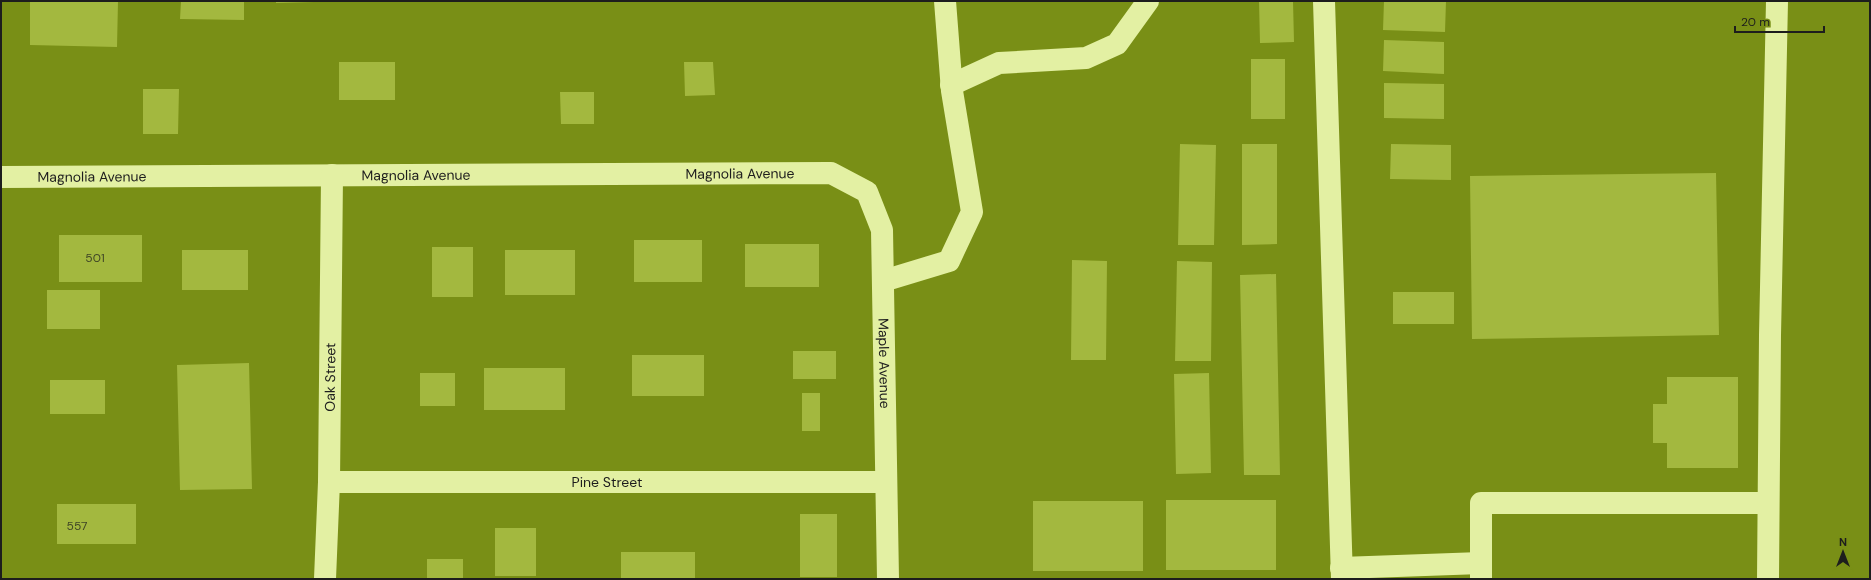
<svg xmlns="http://www.w3.org/2000/svg" width="1871" height="580" font-family="'DM Sans',sans-serif">
<rect width="100%" height="100%" fill="#798f16"/>
<path fill="#a3b83f" d="M30 1H118L117 47 30 45Z
M181 1H244V20L180 19Z
M276 1H314V2L276 3Z
M1259 1H1293L1294 42 1260 43Z
M1384 1H1446L1445 32 1383 30Z
M1384 40 1444 42V74L1383 71Z
M1251 59H1285V119H1251Z
M339 62H395V100H339Z
M684 62H713L715 95 685 96Z
M1384 83 1444 84V119L1384 118Z
M143 89H179L178 134H143Z
M560 92H594V124H561Z
M1180 144 1216 145 1214 245H1178Z
M1242 144H1277V244L1242 245Z
M1391 144 1451 145V180L1390 179Z
M1716 173 1719 335 1472 339 1470 176Z
M59 235H142V282H59Z
M634 240H702V282H634Z
M745 244H819V287H745Z
M432 247H473V297H432Z
M182 250H248V290H182Z
M505 250H575V295H505Z
M1072 260 1107 261 1106 360H1071Z
M1177 261 1212 262 1211 361H1175Z
M1276 274 1280 475H1244L1240 275Z
M47 290H100V329H47Z
M1393 292H1454V324H1393Z
M793 351H836V379H793Z
M632 355H704V396H632Z
M249 363 252 489 180 490 177 365Z
M484 368H565V410H484Z
M420 373H455V406H420Z
M1209 373 1211 473 1176 474 1174 374Z
M1667 377H1738V468H1667V443H1653V404H1667Z
M50 380H105V414H50Z
M802 393H820V431H802Z
M1166 500H1276V570H1166Z
M1033 501H1143V571H1033Z
M57 504H136V544H57Z
M800 514H837V577H800Z
M495 528H536V576H495Z
M621 552H695V579H621Z
M427 559H463V579H427Z"/>
<g fill="none" stroke-linecap="round" stroke-linejoin="round">
<g stroke="#e3f0a3" stroke-width="22">
<path d="M1324 1 1342 579"/>
<path d="M951 85 999 63 1086 58 1117 44 1148 1"/>
<path id="s1" d="M1 177 831 173 867 192 882 230 888 579"/>
<path d="M883 281 949 261 972 212 952 91 945 1"/>
<path id="s2" d="M329 482H886"/>
<path d="M1341 568 1481 563"/>
<path id="s3" d="M325 579 329 482 332 175"/>
<path d="M1481 579V503H1768"/>
<path d="M1768 579 1770 335 1777 1"/>
</g>
</g>
<g text-anchor="middle" dominant-baseline="central" stroke-width="3.5" stroke-linejoin="round" paint-order="stroke">
<g font-size="12" fill="#3e4426">
<text x="95" y="258">501</text>
<text x="77" y="526">557</text>
</g>
<g font-size="14" fill="#1d1d1d" stroke="#798f16">
<text stroke="none"><textPath href="#s1" startOffset="739">Magnolia Avenue</textPath></text>
<text stroke="none"><textPath href="#s1" startOffset="415">Magnolia Avenue</textPath></text>
<text stroke="none"><textPath href="#s1" startOffset="91">Magnolia Avenue</textPath></text>
<text stroke="none"><textPath href="#s1" startOffset="1045">Maple Avenue</textPath></text>
<text stroke="none"><textPath href="#s3" startOffset="202">Oak Street</textPath></text>
<text stroke="none"><textPath href="#s2" startOffset="278">Pine Street</textPath></text>
</g>
</g>
<rect width="1871" height="580" fill="none" stroke="#1d1d1d" stroke-width="4"/>
<g transform="translate(1843 552)" stroke="#798f16" stroke-width="3" paint-order="stroke">
<path d="M0-3L7 15L0 10L-7 15Z" fill="#1d1d1d"/>
<text y="-6" font-size="11" font-weight="bold" text-anchor="middle" fill="#1d1d1d">N</text>
</g>
<path d="M1735 26v6h89v-6" fill="none" stroke="#1d1d1d" stroke-width="2"/>
<text x="1741" y="26" font-size="12" fill="#1d1d1d" stroke="#798f16" stroke-width="3" paint-order="stroke">20 m</text>
</svg>
